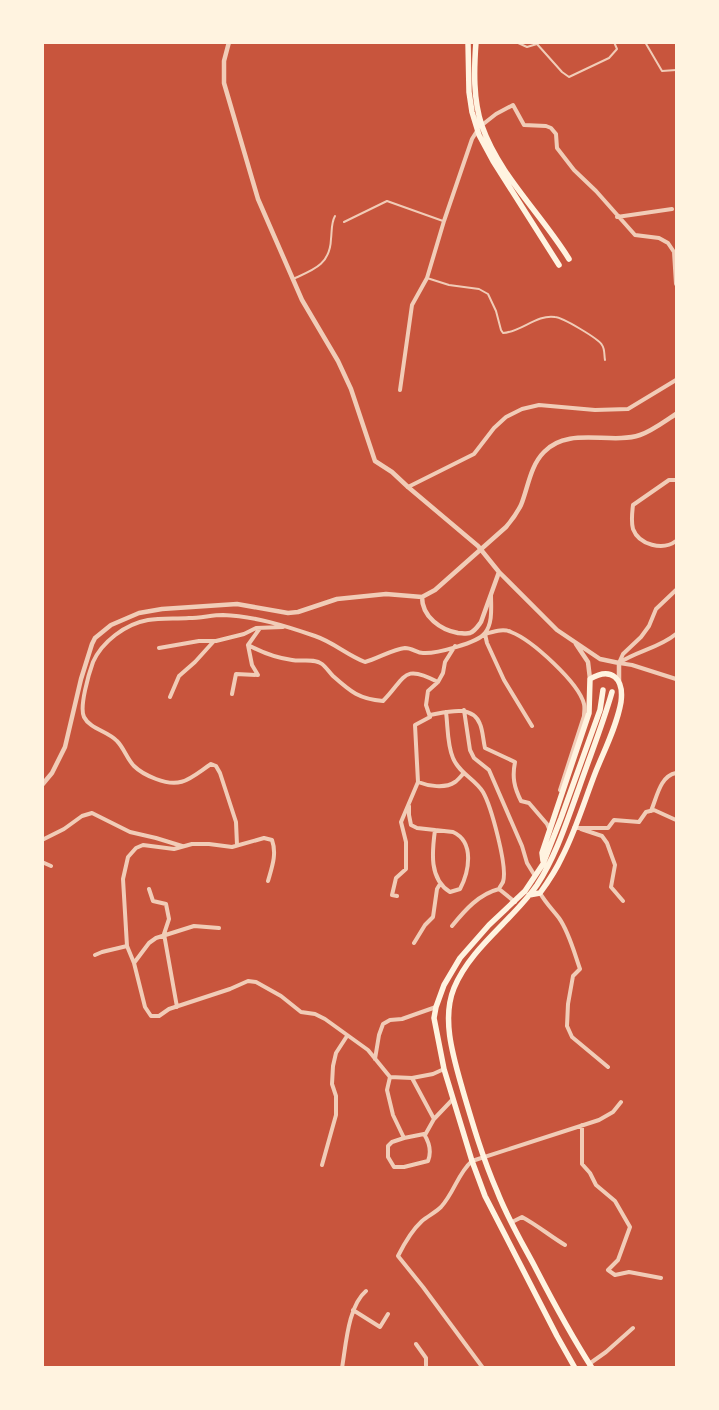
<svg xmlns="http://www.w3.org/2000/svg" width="719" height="1410" font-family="'Space Grotesk',sans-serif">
<rect width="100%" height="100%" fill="#c8553d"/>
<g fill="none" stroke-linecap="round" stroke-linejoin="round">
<path stroke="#f1ccb7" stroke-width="2" d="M516 42 527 47 537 44 562 72 569 77 609 58 617 49 614 42
M575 42H577
M645 42 662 71 676 70
M344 222 387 201 443 221
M427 278 449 285 479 289 488 294 496 311 501 330 503 333C521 332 537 314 555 317 562 317 599 339 602 345 605 349 604 355 605 360
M293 279C313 270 330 265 331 239 332 231 331 223 335 216"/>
<path stroke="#f1ccb7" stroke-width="4" d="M482 125 496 114 513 105 524 125 546 126 551 128 556 134 557 148 574 170 596 191 635 235 659 238 668 243 674 252 676 284
M617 217 672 209
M400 390 412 305 427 278 444 221 472 139 477 131
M676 480H669L633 505C632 513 631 522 633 529 639 545 663 551 676 541
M408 487 474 454 494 428 506 417 522 409 539 405 595 410 628 409 676 380
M248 645C261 652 276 658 292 660 301 662 314 658 322 664 326 667 329 672 333 676 351 692 359 699 383 701 406 678 402 663 438 682
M159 648 199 641H216L244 634 256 628 283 627
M619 663 623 654 641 637 649 626 656 609 676 590
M619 663C637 651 659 648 676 634
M619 663 632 665 676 679
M232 694 236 674 258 675 252 665 248 645 260 628
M170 697 179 676 195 662 214 641
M464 710 470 750 474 758 489 770 522 846 527 863 535 876
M446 712C448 727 447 744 453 758 459 773 475 779 483 792 491 806 508 867 503 882 502 884 500 886 499 889
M430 715C447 712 472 704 480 724 483 731 483 740 485 748L515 762C512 777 514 787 521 801L529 803 547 824 550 831
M532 726 504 680 487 643 485 634C493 632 503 628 511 632 532 640 579 683 584 704 585 708 584 712 584 716L560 790
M418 782C428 786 445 789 455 782 458 780 461 776 464 773
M409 806V815L411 825 417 828 453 832C475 842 469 872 460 889L450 892C429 879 432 852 435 830
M651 811C657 797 660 776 676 773
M574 828H608L614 820 639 822 646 812 654 810 676 820
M581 829 602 836 607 843 615 865 611 887 623 901
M42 840 64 829 82 816 92 813 130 832 156 838 182 846
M237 845 236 822 220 773 216 766 211 764C190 778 182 789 156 779 148 776 140 772 134 766 127 759 124 748 117 741 108 731 90 729 84 717 79 707 89 673 93 662 102 642 125 624 148 620 161 618 176 619 189 618 201 618 212 615 223 615 254 616 286 626 315 636 333 642 347 655 365 662 377 659 393 649 405 648 412 648 417 653 423 653 435 654 478 643 485 633 493 623 491 607 491 595
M42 862 51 866
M268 881C272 867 277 854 272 840L264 838 232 847 209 844H192L174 849 143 845 136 848 128 857 123 879 127 946 134 963 145 1007 151 1016H159L169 1009 230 989 248 981 256 982 281 996 301 1012 315 1014 325 1019 368 1050 390 1077 387 1090 393 1115 404 1138 392 1142 388 1146V1157L394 1167H404L428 1161C432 1151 429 1142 424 1134L404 1138
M149 889 153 901 166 904 169 919 164 934 177 1007
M540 893C545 902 552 909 559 918 569 932 574 952 580 969L573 976 568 1004 567 1026 572 1037 608 1067
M397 896 392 895 396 878 406 869V842L401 822 418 782 415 725 430 717 426 705 428 691 438 682 443 673 445 662 455 646
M452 926C465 910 479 894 499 889L515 902
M414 943 425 925 433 917 437 889 440 884
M95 955 102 952 127 946
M134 963 149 943 156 938 194 926 219 928
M375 1059 379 1035 383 1024 390 1020 402 1019 436 1007
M390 1077 412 1078 434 1119 425 1135
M412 1078 433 1074 444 1069
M434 1119 453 1099
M582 1125V1164L590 1173 596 1185 615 1201 630 1227 618 1260 608 1270 615 1275 629 1272 661 1278
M322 1165 336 1115V1096L332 1084 333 1066 336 1053 347 1036
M512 1222 522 1217C537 1225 550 1236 565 1245
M353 1310 380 1327 388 1314
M416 1344 426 1358V1368
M589 1364 606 1352 633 1328
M342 1368C346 1345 348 1306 366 1291
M483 1368 423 1287 398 1256C404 1244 411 1231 422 1221 428 1216 436 1212 441 1207 454 1193 458 1173 472 1161L599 1120 613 1112 621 1102"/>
<path stroke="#f1ccb7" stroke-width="4.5" d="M229 42 224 61V83L258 199 302 300 338 361 351 389 375 461 392 472 408 487 478 546 499 572 557 630 600 659 619 663V681
M422 597C422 617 441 630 458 633 462 633 466 634 470 633 475 631 478 626 481 622L499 572
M576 644 588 662 590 679
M42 785 52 773 65 747 81 679 92 644 95 638 111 625 139 613 162 609 237 604 288 613 298 612 337 599 386 594 422 597 435 590 506 527C512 520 517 513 521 505 528 488 530 466 544 452 568 426 610 445 640 435 652 431 665 421 676 414"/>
<path stroke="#fff3e0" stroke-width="5.5" d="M468 42 469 92 472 112 479 135 493 161 559 265
M476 42C474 69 473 100 482 126 499 175 542 215 569 259
M529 895 540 893C548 882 556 870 562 857 576 830 585 799 596 771 605 749 617 725 621 702 624 679 612 666 590 679L589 713 542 853 543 861
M575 1368 557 1336 485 1196 472 1161 444 1069 434 1018 436 1007 444 985 460 958 489 925 525 891 543 864 561 818 600 710 603 690
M592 1368C571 1335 552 1300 534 1265 521 1241 507 1217 497 1191 483 1159 473 1125 463 1091 454 1059 441 1020 454 988 471 947 512 921 537 885 556 856 567 821 579 788 590 756 603 724 612 692"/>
</g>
<rect width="719" height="1410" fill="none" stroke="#fff3e0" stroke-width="88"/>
</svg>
